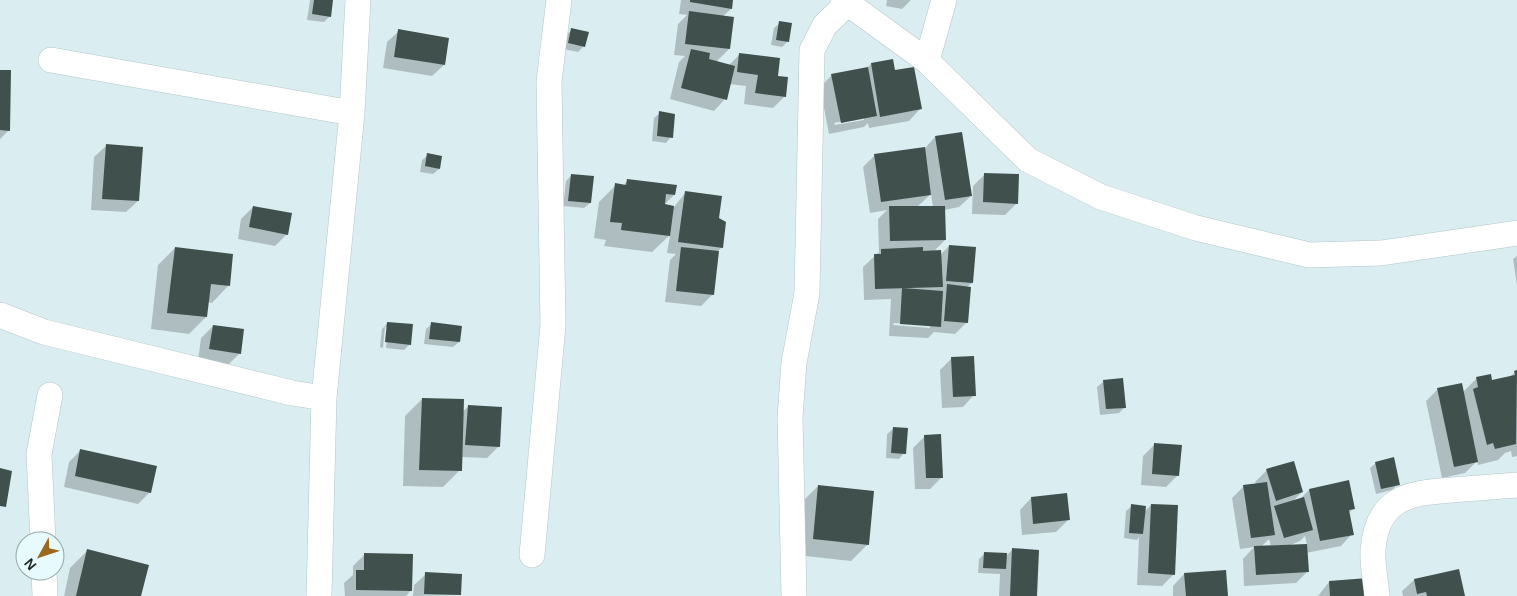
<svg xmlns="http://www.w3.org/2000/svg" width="1517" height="596" font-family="Helvetica,sans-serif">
<rect width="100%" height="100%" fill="#daeef1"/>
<path fill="#0003" fill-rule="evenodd" d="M310 0H332L330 16 324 22 307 20Z
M681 0H732L731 9 722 17 729 49 716 62 729 65 739 55 777 77 785 96 773 108 744 104 746 86 729 84 725 99 714 111 670 99 679 62 685 56 674 55 678 24 687 15 679 14Z
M887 0H911L902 9 886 6Z
M780 23 788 41 782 47 771 45 774 28Z
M572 30 584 46 578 52 563 49 566 35Z
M399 31 444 65 432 76 383 68 387 42Z
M871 64 894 72 920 109 909 121 869 128 868 123 864 127 829 134 820 87 832 75 867 68ZM864 117V120L835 125 834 123Z
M0 71 9 130 0 139Z
M660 113 671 137 666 143 652 141 654 118Z
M935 137 971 196 959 207 944 210 945 240 933 252 940 255 949 246 972 283 967 287V322L955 334 934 332 928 338 889 336 891 299 864 300 863 267 879 252 878 219 887 210 870 213 863 167 875 155 925 148ZM931 194 933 207H917ZM894 323 930 325V328L893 325Z
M106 146 138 201 126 212 91 210 94 157Z
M428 155 439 169 433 174 420 172 422 160Z
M985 174 1017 203 1005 215 972 214 973 186Z
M571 176 590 203 584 208 563 206 566 181Z
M627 181 674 195 663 206 674 207 686 192 718 218 722 247 717 252 713 294 701 306 665 302 670 260 676 254 667 253 670 235 652 252 604 246 606 240 594 238 599 202 616 185 623 186Z
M253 207 287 234 275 246 238 239 241 219Z
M175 248 228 286 212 303 207 302 206 317 189 334 151 329 158 265Z
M1517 256V285L1513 259Z
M388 323 410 344 404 350 386 348 388 327H385L383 348 380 347 382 329Z
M432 324 459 342 453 347 424 344 426 329Z
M213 326 240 353 228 365 198 361 201 338Z
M952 358 974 395 963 407 942 408 940 370Z
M1517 371V456L1512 457 1511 451 1505 453 1498 460 1478 465 1477 461 1465 473 1442 478 1426 401 1438 389 1463 392 1476 379 1490 375 1492 382 1509 377Z
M1103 382 1125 407 1119 413 1100 415 1097 387Z
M422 399 462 412 468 407 499 446 487 458 461 457 460 470 443 487 403 486 405 416Z
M893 429 904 453 899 459 886 458 887 434Z
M925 436 942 477 930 489H915L913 448Z
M1155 444 1178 475 1166 487 1141 485 1143 456Z
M81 450 150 492 138 504 64 487 69 462Z
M1376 463 1398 484 1392 490 1376 494 1370 468Z
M1267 470 1302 492 1292 502 1299 500 1309 490 1354 508 1348 514 1352 534 1341 546 1306 553 1307 572 1296 583 1244 586 1243 559 1254 547 1240 549 1232 498 1244 486 1256 484 1255 482ZM1305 536 1307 545 1288 546 1300 541ZM1269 539 1271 546 1261 547Z
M818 486 868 544 851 561 796 555 801 503Z
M1031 498 1068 520 1056 532 1022 535 1020 510Z
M1151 505 1174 574 1162 586 1137 585 1139 537 1137 540 1124 538 1126 511 1132 506 1144 512Z
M1012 550 1035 596H999L1000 574 978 573 979 559 985 553 1006 556Z
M87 551 140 596H64L70 568Z
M365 554 411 590 406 596H345L344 583 353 575V566Z
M1458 571 1464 596H1403L1402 591 1414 580Z
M426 574 460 595 413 596 414 585Z
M1184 574 1226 596H1173V586Z
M1329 582 1368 596H1318Z"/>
<path fill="#3f504d" d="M314 0H333L331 17 312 14Z
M690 0H733L732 9 690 2Z
M689 11 734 17 730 49 685 44Z
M779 21 792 23 789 42 776 40Z
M571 28 589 32 585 47 568 43Z
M398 29 449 38 445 65 394 57Z
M691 49 710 53 709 59 735 66 727 100 681 88Z
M739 53 780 58 778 76 788 77 786 97 755 93 758 75 737 72Z
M893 59 895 70 914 67 922 109 880 117 871 63Z
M868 67 877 116 841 123 831 74Z
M0 70H11L10 131 0 130Z
M659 111 675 114 673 138 657 136Z
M962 132 972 196 945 200 935 136Z
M106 144 143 147 139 201 102 199Z
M925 147 931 195 881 202 874 154Z
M427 153 442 156 440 169 425 166Z
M984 173 1019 174 1018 204 983 202Z
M571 174 594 176 591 203 568 201Z
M627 179 677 185 675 195 666 194 665 204 674 206 670 236 621 230 622 223 610 222 615 183 626 185Z
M685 191 722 196 719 218 726 222 723 248 678 242Z
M253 206 292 213 288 235 249 227Z
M889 206H945L946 240 890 241Z
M949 245 976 247 973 283 946 281Z
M175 247 233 254 230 286 211 284 207 317 167 313Z
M681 247 719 251 714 295 676 291Z
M923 247V251L941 250 943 287 875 289 874 254H881V249Z
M947 284 971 287 968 323 944 321Z
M902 288 943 291 941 327 900 324Z
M387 322 413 324 411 345 385 342Z
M431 322 462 326 460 342 429 339Z
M213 325 244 329 241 354 209 349Z
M974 356 976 396 953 397 951 357Z
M1517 370 1516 444 1495 449 1493 443 1487 445 1473 389 1478 387 1476 377 1491 374 1492 380 1515 375 1514 371Z
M1123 378 1126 408 1106 409 1103 380Z
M1462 383 1478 462 1454 467 1437 388Z
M422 398 464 399 462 471 419 470Z
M468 405 502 407 500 447 465 445Z
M893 427 908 428 906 454 891 453Z
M941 434 943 478H926L924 435Z
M1154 443 1182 445 1179 476 1152 474Z
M80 449 157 466 151 493 75 476Z
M1394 457 1400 485 1381 489 1375 462Z
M1294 461 1303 492 1276 501 1266 469Z
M0 468 12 471 6 507 0 506Z
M1349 480 1355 509 1349 510 1354 535 1320 541 1309 489Z
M1267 482 1275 535 1251 538 1243 485Z
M818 485 874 491 869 545 813 539Z
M1067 493 1070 520 1033 524 1031 497Z
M1304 497 1313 530 1284 538 1274 506Z
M1131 504 1146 506 1143 534 1129 533Z
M1151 504 1178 505 1175 575 1148 573Z
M1307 544 1309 572 1256 575 1254 546Z
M1012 548 1039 550 1037 596H1010Z
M87 549 149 565 141 596H76Z
M984 552 1007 553 1006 569 983 568Z
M364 553 413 554 412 591 356 590V570H364Z
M1459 569 1465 596H1427L1426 592 1417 594 1414 579Z
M1226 570 1228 596H1186L1184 573Z
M425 572 462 574 461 595 424 594Z
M1368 578 1369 596H1330L1329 581Z"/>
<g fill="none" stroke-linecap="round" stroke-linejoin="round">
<defs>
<path id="minor" d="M843 0 927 61 1028 160 1101 197 1196 228 1309 255 1381 253 1517 233
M51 60 352 113
M927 61 944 0
M0 315 44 332 292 393 324 398
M43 541 39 454 50 395
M532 555 553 325 549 81 559 0
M44 571 45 596
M319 596 324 398 352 113 358 0
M794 596 790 417 794 363 807 293 812 50 825 25 848 3
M1377 596C1376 581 1372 565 1373 550 1377 498 1408 493 1452 490 1474 488 1495 487 1517 485"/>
</defs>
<use href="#minor" stroke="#b2c6c9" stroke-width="26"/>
<use href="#minor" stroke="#fff" stroke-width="25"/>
</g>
<g transform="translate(40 556) rotate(230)"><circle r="24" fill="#e7fbff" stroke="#97a5a9"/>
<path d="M0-4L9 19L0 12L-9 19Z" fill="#9b681d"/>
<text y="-8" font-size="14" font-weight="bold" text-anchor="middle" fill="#1e2527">N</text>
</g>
</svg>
